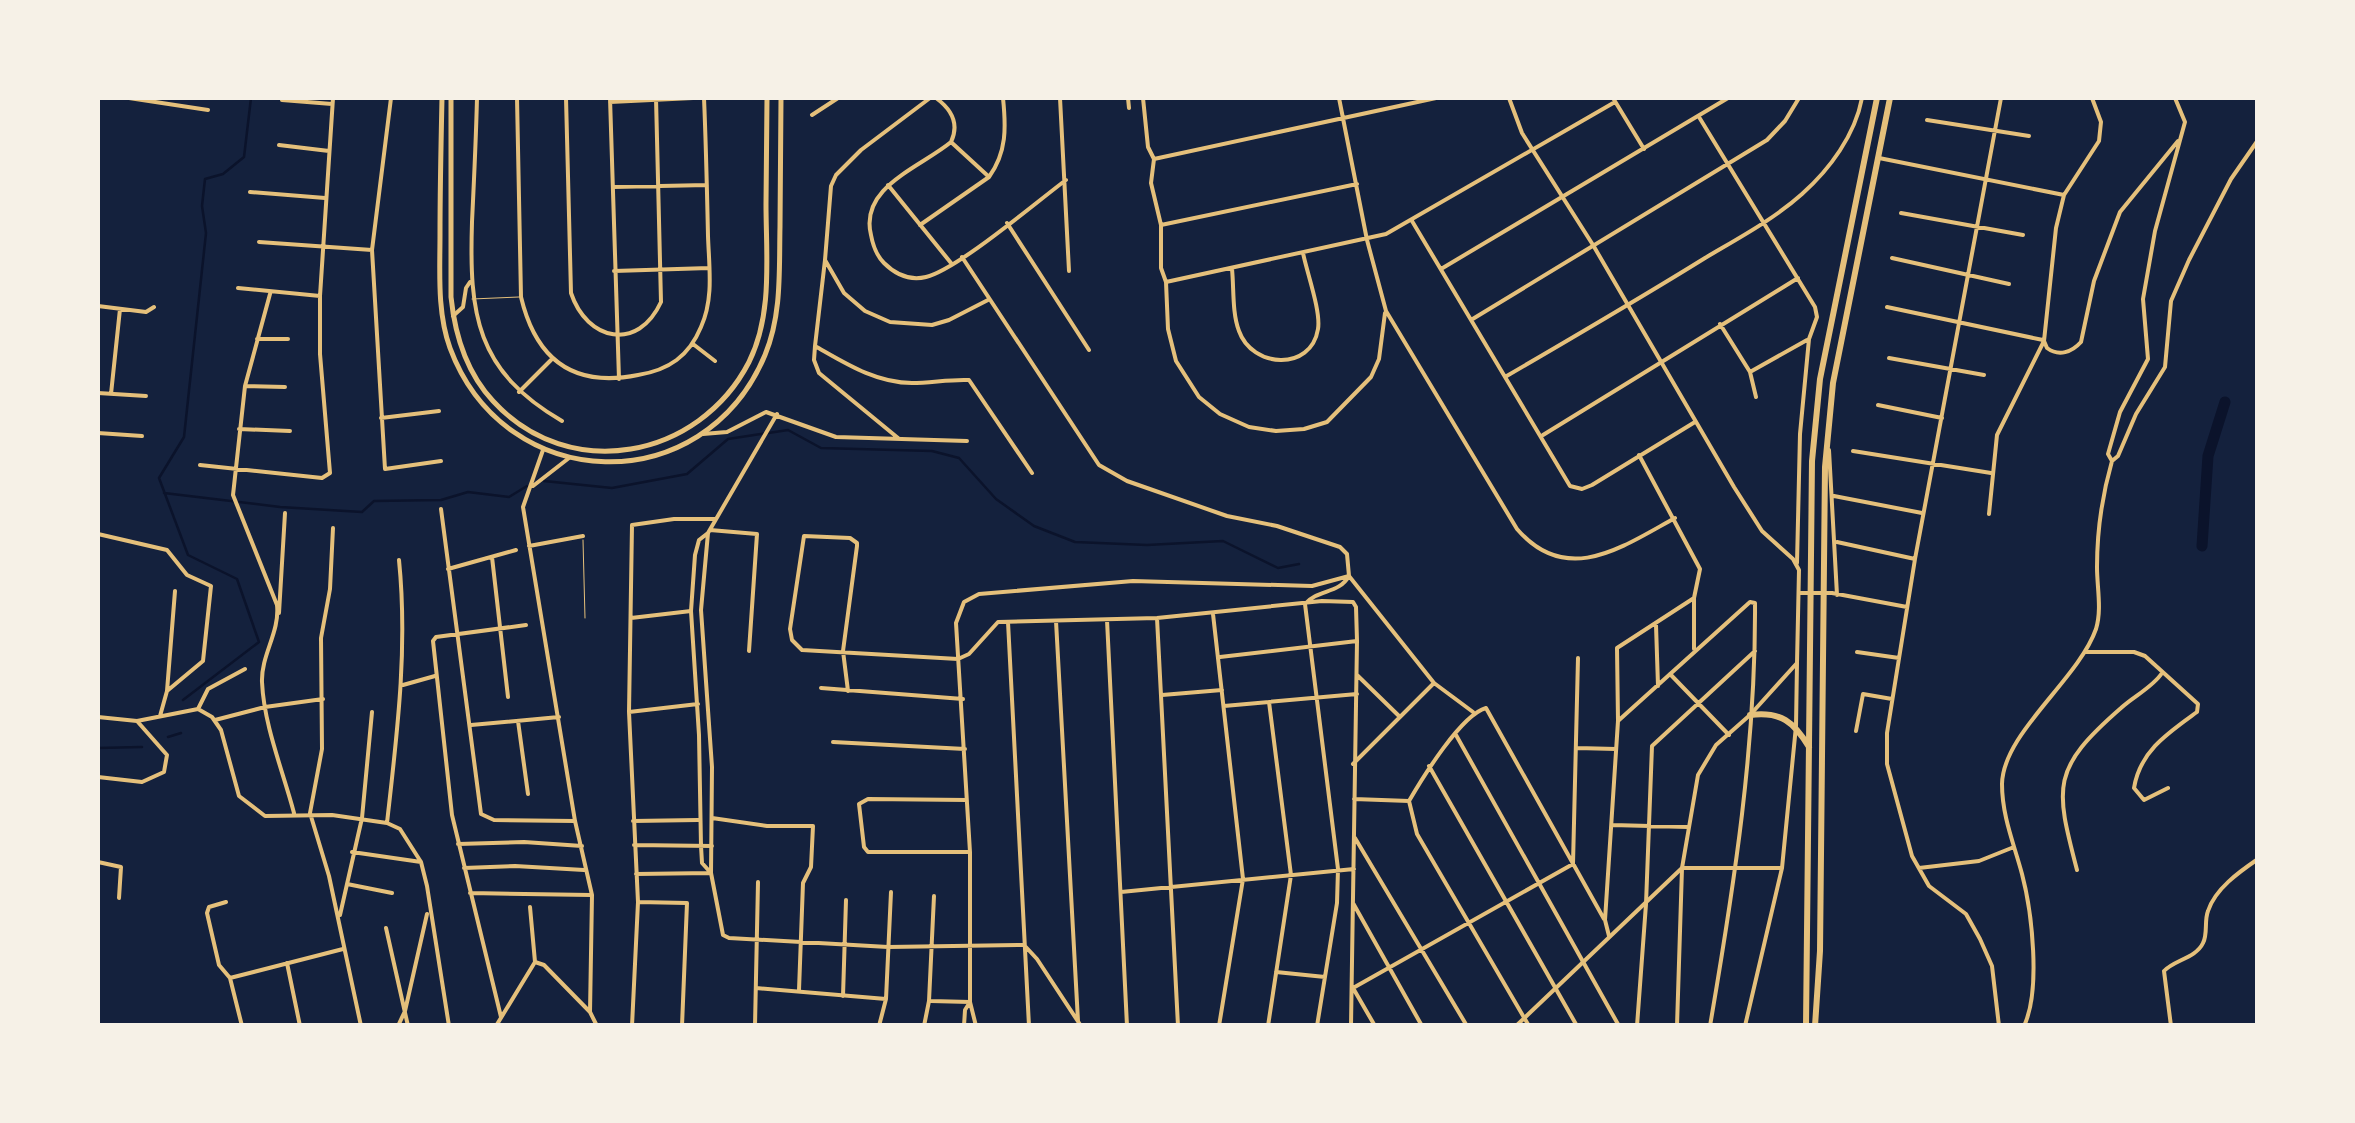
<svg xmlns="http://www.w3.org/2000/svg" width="2355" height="1123" font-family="Rubik,sans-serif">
<rect width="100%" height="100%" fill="#14213d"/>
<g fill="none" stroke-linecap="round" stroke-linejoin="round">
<path stroke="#0b132b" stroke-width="2.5" d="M544 481 612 488 687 474 728 439 788 430 821 448 932 451 959 458 996 499 1034 526 1075 542 1147 545 1223 541 1278 568 1299 564
M164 493 280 507 362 512 374 501 441 500 468 492 509 497 527 486
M183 700 259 642 237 579 188 555 159 478 184 437 206 233 202 206 205 179 223 174 244 157 251 98
M168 737 181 733
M98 748 142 747"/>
<path stroke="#0b132b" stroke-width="11" d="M2202 546 2208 456 2225 402"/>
<path stroke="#e5c07b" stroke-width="1" d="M472 299 519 297
M583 540 585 618"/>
<path stroke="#e5c07b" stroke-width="4" d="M129 98 208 110
M391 98 372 250 385 469 441 461
M477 98C476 139 474 181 472 222 469 314 476 371 562 421
M517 98 521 297C536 360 574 388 638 375 669 370 689 356 701 327 714 298 709 267 708 236 707 190 706 144 704 98
M566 98 571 293C587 341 638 352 661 302L656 98
M610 98 619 379
M930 98 861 150 836 175 831 186 825 260 844 293 865 311 890 322 932 325 949 320 988 300
M936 98C951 109 960 123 951 142 921 167 859 187 871 235 873 246 876 255 884 263 895 274 909 281 926 277 958 269 1035 203 1066 180
M1060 98 1069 271
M1128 98 1129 108
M1143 98 1148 147 1154 159 1151 183 1161 225V268L1166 282 1168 329 1176 361 1199 397 1220 414 1249 427 1276 431 1304 429 1327 422 1371 377 1379 359 1385 313
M1339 98 1367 240 1386 311 1517 529C1567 587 1622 547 1675 518
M1613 98 1644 149
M282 100 332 104
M610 102 693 98
M812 115 838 98
M1699 117 1815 307 1817 317 1809 339 1800 434 1797 563
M1927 120 2029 136
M951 142 988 176
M279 145 329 151
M1879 158 2064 195
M1154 159 1436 98
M888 185 951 263
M613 187 707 185
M250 192 325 198
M1901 213 2023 235
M1412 221 1570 486 1582 489 1592 485 1695 422
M1007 223 1089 350
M920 225 989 177C1007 152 1006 127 1003 98
M1161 225 1357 184
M259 242 372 250
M962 257 1099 465 1127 481 1227 516 1277 526 1340 547 1347 554 1349 576
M1892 258 2009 284
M825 260 815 346C845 363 876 383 912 383 931 383 950 379 969 380L1032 473
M1232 269C1234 288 1232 313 1239 331 1252 368 1311 372 1318 329 1321 311 1307 273 1303 253
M1441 269 1728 98
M614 271 709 268
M1166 282 1386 234 1615 102
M238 288 320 296
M270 294 245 386 233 495 277 605C280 632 261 655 262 682 264 726 283 771 294 813
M98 306 146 312 154 307
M1887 307 2043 340
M453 316 463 307 466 288 470 282
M1471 320 1767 140 1785 121 1799 98
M1720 324 1750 372 1756 397
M257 339H288
M2044 341 2047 348C2059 357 2072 352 2081 342L2094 281 2120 212 2178 141
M693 344 715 361
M815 346 814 360 819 373 898 438
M1889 358 1984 375
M1750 372 1807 340
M1505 377C1572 338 1639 299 1705 258 1737 239 1773 220 1802 194 1830 169 1855 135 1862 98
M245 386 285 387
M519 392 551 360
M98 393 146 396
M111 394 120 309
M1878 405 1942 418
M381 418 439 411
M239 429 290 431
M98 433 142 436
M703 434 727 432 766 412 836 437 967 441
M1543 435 1798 278
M543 450 523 507 575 821 592 895 590 1012 597 1026
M1829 450 1837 595
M1853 451 1991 473
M1639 455 1700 569 1694 598V649
M2112 461 2108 454 2120 412 2148 359 2143 299 2155 231 2185 122 2175 98
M200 465 322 478 330 473 320 354V296L333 98
M533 486 569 458
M1834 496 1922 513
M441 509 481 814 494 820 575 821
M1989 514 1997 435 2044 341 2056 228 2064 195 2099 141 2101 122 2092 98
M710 530 757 534 749 651
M708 533 701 610 712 767 711 873 723 935 729 938 888 947 1024 945 1037 959 1081 1026
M98 534 167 550 187 575 211 586 203 661 167 691
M1837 542 1915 559
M529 546 583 536
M492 557 508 697
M448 569 516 550
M1349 576 1434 683 1473 712
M1799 593H1832L1907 607
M279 613 285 513
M1213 614 1243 879 1219 1026
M631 618 691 611
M1157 618 1178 1026
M1107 620 1127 1026
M1056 621 1078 1021
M1008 622 1029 1026
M1656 625 1658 686
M1857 652 1899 658
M2085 652H2134L2145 656 2198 704 2197 712C2168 733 2140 751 2134 788L2144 800 2168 788
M1220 657 1357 641
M1670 674 1729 735
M1357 675 1400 717
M403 685 435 676
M821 688 963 699
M848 691 843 651 857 546V543L850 538 804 536 790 629 792 640 802 650 958 659 969 654 998 622 1157 618 1322 601 1353 602 1356 607 1357 641 1351 1026
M1162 695 1222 690
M1224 706 1357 694
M198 709 208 689 245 669
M629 712 698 704
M160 716 167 691 175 591
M98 717 137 721 198 709 212 717 221 730 239 796 265 816 332 815 387 823 400 829 421 862 427 886 449 1026
M215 720 265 707 323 699
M518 721 528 794
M1618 721 1750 602 1755 603C1756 745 1734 886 1710 1026
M471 725 559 717
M1856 731 1863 694 1892 699
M1456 735 1619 1026
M833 742 965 749
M1577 748 1616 749
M1353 764 1434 683
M1429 766 1577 1026
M98 777 142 782 164 772 167 755 137 721
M1354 799 1409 801
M967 800 868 799 859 804 864 847 868 852H970
M1409 801C1423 777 1461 715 1486 708L1604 919
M1409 801 1417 834 1529 1026
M310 813 322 749 321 638 330 589 333 528
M310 813 329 876 361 1026
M712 818 767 826H813L811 867 803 883 799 990
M633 821 698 820
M387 823C397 734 408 649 399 560
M1612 825 1688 827
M1355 838 1467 1026
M458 844 524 842 582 846
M634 845 712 846
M352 852 421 862
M98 862 121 867 119 898
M464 868 515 866 584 870
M1919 868 1979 861 2014 847
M2077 870C2055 786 2051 769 2121 708 2134 696 2153 687 2162 673
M711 873 702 863 701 846 699 735 691 611 695 555 699 540 708 533 777 414
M636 874 711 873
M347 884 392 893
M1121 892 1354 869
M470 893 591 895
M226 902 209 907 207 913 219 965 230 978 343 949
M638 902 687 903 682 1026
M1353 903 1422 1026
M530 907 535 962
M340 915 362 818 372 712
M386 928 408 1026
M1609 936 1605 920 1618 721 1617 648 1694 598
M535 962 544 965 590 1012
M287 963 300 1026
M1276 972 1325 977
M230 978 242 1026
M756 988 886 999
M843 996 846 900
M931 1001 970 1002 965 1010 964 1026
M501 1017 452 815 433 641 436 637 526 625
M398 1026 405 1011 427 914
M496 1026 535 962
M632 1026 638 902 629 712 632 525 674 519H716
M755 1026 758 882
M879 1026 886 999 891 892
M924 1026 929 1001 934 896
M976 1026 970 1002V852L956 623 964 602 979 594 1133 581 1312 586 1349 576
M1268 1026 1291 875 1269 702
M1317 1026 1337 903 1338 869 1305 604C1318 589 1339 594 1349 576
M1375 1026 1353 988 1573 864 1578 658
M1637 1026 1646 904 1652 746 1755 651
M1677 1026 1682 868H1782
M1745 1026 1782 868 1796 726 1797 663
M1999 1026 1992 966 1980 939 1966 914 1929 886 1912 856 1887 764V733L1915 559 2001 98
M2024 1026C2041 990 2032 912 2022 874 2014 844 2002 816 2002 784 2003 733 2078 680 2096 629 2102 609 2097 588 2097 567 2097 531 2102 496 2112 461L2118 456 2136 414 2165 367 2171 301 2189 260 2231 179 2258 140
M2171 1026 2164 971C2174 960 2196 958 2203 943 2208 934 2204 921 2208 911 2215 889 2239 872 2258 859"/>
<path stroke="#e5c07b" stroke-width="4" d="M1509 98 1522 133 1593 245 1734 487 1762 531 1793 559 1799 570 1797 663 1750 715 1716 745 1698 775 1682 868 1516 1026"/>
<path stroke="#e5c07b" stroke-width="5" d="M442 98C441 143 440 189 440 235 440 272 437 312 450 348 505 496 704 501 765 355 782 314 779 270 780 227 780 184 781 141 781 98
M451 98V297C455 336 466 372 493 401 569 484 699 459 749 362 773 314 766 256 766 204 766 169 767 133 767 98"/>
<path stroke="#e5c07b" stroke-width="6" d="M1750 715C1781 711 1794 722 1809 747
M1806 1026 1812 461 1820 379 1877 98
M1815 1026 1820 951 1825 467 1833 383 1890 98"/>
</g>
<rect width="2355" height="1123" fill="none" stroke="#f6f1e7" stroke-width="200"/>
</svg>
